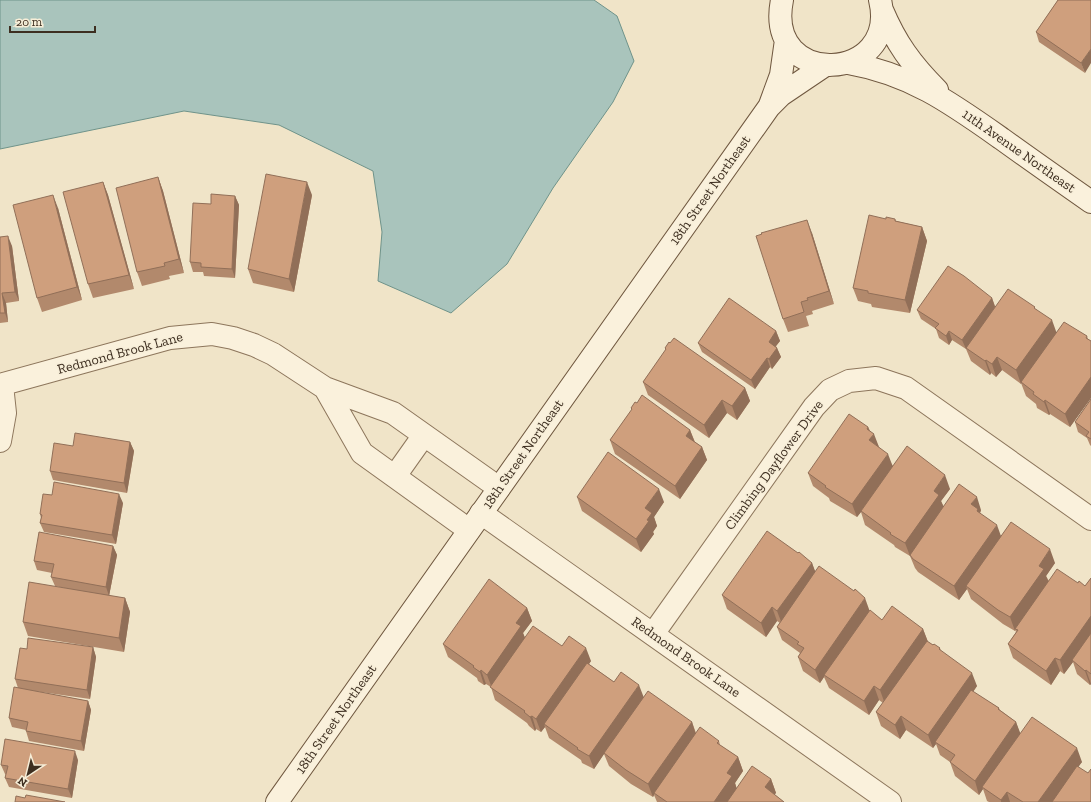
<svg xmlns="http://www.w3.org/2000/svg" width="1091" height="802" font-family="'Zilla Slab',serif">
<rect width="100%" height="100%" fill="#f0e4c8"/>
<path fill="#a9c4bc" stroke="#6f938a" d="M0 0H594L617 16 634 61 613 102 553 188 507 264 451 313 378 281 382 232 373 171 279 125 184 111 0 149Z"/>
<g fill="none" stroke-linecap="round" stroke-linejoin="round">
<defs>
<path id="street" d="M0 385 170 338 212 334 233 338 254 345 273 354 325 388 393 413 499 488
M325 388 362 453 469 530
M0 441 5 413 2 385
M395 476 424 435
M481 513 890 802
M653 634 814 407 830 390 849 381 876 378 906 388 1091 519"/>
<path id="secondary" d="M782 0C764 90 900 83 880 0
M882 10C896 43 911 64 937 90
M848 63C911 74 951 103 1002 139 1031 160 1061 181 1091 202
M770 105 781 75 786 40
M277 802 769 107 781 95 824 66"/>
</defs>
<use href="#street" stroke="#8d765c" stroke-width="24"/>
<use href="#secondary" stroke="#6f573f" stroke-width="24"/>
<use href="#street" stroke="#faf1dc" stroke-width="22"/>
<use href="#secondary" stroke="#faf1dc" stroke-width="22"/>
</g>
<path fill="#b2896c" d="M1058 0 1085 73 1039 42 1036 32Z
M158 177 163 191 184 273 169 276 170 279 142 286 137 272Z
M103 182 108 195 134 289 93 298 88 284Z
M312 195 294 292 253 283 248 269Z
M235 196 239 205 235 278 204 276 203 272H193L190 262 211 204Z
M58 208 82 300 42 312 37 298Z
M886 219H895L896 221 922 227 927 241 910 313 872 307 871 304 858 301 853 288Z
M812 233 834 304 812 311 813 314 806 316 809 326 788 332 783 319Z
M0 237 12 246 19 301 6 303 8 322 0 323Z
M992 298 995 306 1036 309 1056 333 1087 336 1088 339 1091 341V398L1070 427 1050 414 1049 415 1037 408 1036 404 1026 396 1021 383V384L1002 370 996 377 991 373 990 375 971 361 966 349 952 340 949 345 939 338 936 329 921 319 917 310Z
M776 331 780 341 776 346 777 348 781 357 772 369 770 367 755 389 702 352 698 343Z
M665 348 745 388 750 401 737 420 727 413 709 438 648 395 643 382 666 350Z
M1091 399V446L1090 445 1087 438 1078 432 1075 422Z
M631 408 690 430 695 442 702 447 707 460 680 499 615 454 610 440 632 410Z
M868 427 879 447 893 466 950 489 941 501 944 507 981 510 980 513 1001 536 1055 563 1046 576 1049 581 1078 583 1085 586 1091 578V684L1090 685 1077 674 1073 662 1064 674 1060 671 1051 685 1013 658 1008 644 1016 632 1015 630V631L1003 624 971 599 967 589 959 600 918 572 915 568 910 556 895 547 894 545 865 525 861 512 857 517 830 501 829 498 813 486 808 473Z
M130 442 134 451 127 493 53 480 50 471 73 446Z
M577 497 664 502 654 517 657 526 653 532 654 534 641 552 582 511Z
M123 503 116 544 44 532 40 523 41 518 40 514Z
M113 546 117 555 109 596 125 598 130 612 124 652 28 636 23 622 73 590 55 586 51 577 52 573 37 570 34 561Z
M812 563 815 572 882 620 923 629 928 642 933 645 940 648 941 651 977 686 973 692 999 708 1000 710 1016 722 1020 734 1082 762 1078 766 1091 802H989L987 801 983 789 979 795 955 776 950 762 940 755 936 744 933 748 906 730 900 739 881 726 876 712 883 703 879 700 869 715 829 688 824 677 820 683 803 671 798 657 800 653 782 640 777 627 780 623 777 621 766 637 727 609 722 595Z
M527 608 532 621 523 633 525 638 562 646 591 661 589 664 614 682 643 697 692 722 696 733 719 741 720 745 738 757 743 771 735 783 737 789 771 779 776 793 774 794 784 802H657L654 795 653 797 631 784 609 766 604 754 594 769 582 763 581 760 549 738 545 727 541 732 536 729 535 731 529 726 527 723 495 700 491 687 486 684 484 685 478 681 477 678 448 657 443 644Z
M93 647 96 657 90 699 34 691 88 701 91 710 84 751 29 741 26 731V730L12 727 9 718 18 688 15 679 27 649Z
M78 760 72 798 9 787 5 778 6 775 5 774 1 765Z"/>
<path fill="#916f58" d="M1091 49V63L1085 73 1081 63Z
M158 177 163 191 184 273 179 259Z
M103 182 108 195 134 289 129 275Z
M307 182 312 195 294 292 289 279Z
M53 195 58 208 82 300 77 287Z
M235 196 239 205 235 278 232 269Z
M807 220 812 233 834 304 829 291Z
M922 227 927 241 910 313 905 300Z
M8 236 12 246 19 301 15 292Z
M2 293 6 303 8 322 5 313Z
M992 298 995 307 966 349 962 340Z
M1052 320 1057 334 1021 384 1016 370Z
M776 331 780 341 772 351 769 342Z
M949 331 952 340 949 345 946 336Z
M777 348 781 357 772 369 769 359Z
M997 357 1002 370 996 377 992 364Z
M767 358 770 367 755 389 751 380Z
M986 360 991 373 990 375 985 361Z
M1091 377V398L1070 427 1065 414Z
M745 388 750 401 737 420 732 406Z
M722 400 727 413 709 438 704 425Z
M1045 400 1050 414 1049 415 1044 402Z
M868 427 872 437 874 434 879 447 869 440 867 429Z
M690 430 695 443 686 436Z
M130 442 134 451 127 493 124 483Z
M702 447 707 460 680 499 675 486Z
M888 454 893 467 861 511V512L857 517 852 504Z
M945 475 950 489 941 501 944 508 910 556 905 543 934 491Z
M659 489 664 502 654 517 657 526 653 532 654 534 641 552 636 539 645 508Z
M119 494 123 503 116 544 112 535Z
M977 497 981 510 980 513 983 523 971 504Z
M997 525 1002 539 966 586 967 589 959 600 954 586Z
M113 546 117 555 109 596 106 587Z
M1050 549 1055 563 1046 576 1049 583 1015 629V631L1010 617 1039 566Z
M812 563 817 576 782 624 777 611Z
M125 598 130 612 124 652 119 638Z
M865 598 870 612 824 675V677L820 683 815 670Z
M772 607 777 621 766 637 761 623Z
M527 608 532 621 523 633 526 640 492 688 487 675 516 623Z
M1091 616V636L1072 660 1073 662 1064 674 1060 660Z
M923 629 928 642 885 704 880 690Z
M93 647 96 657 90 699 87 690Z
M586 648 591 661 546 725 544 724 545 727 541 732 536 719Z
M1055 658 1060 671 1051 685 1046 671Z
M481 670 486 684 484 685 480 672Z
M1086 670 1091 684 1090 685 1085 671Z
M972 673 977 686 937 743 935 742 936 744 933 748 928 735Z
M639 685 644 698 604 753V754L594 769 589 756Z
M874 686 879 700 869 715 864 701Z
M88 701 91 710 84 751 81 741Z
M532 716 536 729 535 731 530 717Z
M901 716 906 730 900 739 895 725Z
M692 722 696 735 654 793V795L653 797 648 784Z
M1016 722 1021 735 982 787 983 789 979 795 975 781Z
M1077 748 1082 762 1053 802H1038Z
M75 751 78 760 72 798 68 789Z
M738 757 743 771 735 783 737 790 728 802H714L727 773Z
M771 779 776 793 770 800 765 787Z
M1007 792 1010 802H1001V800Z"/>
<path fill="#cf9f7d" stroke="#916f58" d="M1058 0H1091V49L1081 63 1036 32Z
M266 174 307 182 289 279 248 269Z
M158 177 179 259 164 263 165 266 137 272 116 188Z
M103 182 129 275 88 284 63 192Z
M211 194 235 196 232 269 201 267V263L190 262 193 203 211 204Z
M53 195 77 287 37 298 13 205Z
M869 215 886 219V217L895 219V221L922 227 905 300 868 293V291L853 288Z
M807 220 829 291 807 298 808 300 801 302 804 312 783 319 756 236 762 234 761 233Z
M8 236 15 292 2 293 5 313H0V237Z
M948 266 964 276 992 298 962 340 949 331 946 336 935 328 939 324 917 310Z
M1008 289 1035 307 1034 308 1052 320 1016 370 997 357 992 364 986 360 985 361 966 348Z
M729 298 776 331 769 342 777 348 769 359 767 358 751 380 698 343Z
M1064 322 1087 336 1086 338 1091 341V377L1065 414 1045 400 1044 402 1033 394 1034 392 1021 382Z
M674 338 745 388 732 406 722 400 704 425 643 382 666 349 665 348 669 342 670 343Z
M642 395 690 430 686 436 702 447 675 486 610 440 632 409 631 408 635 402 637 403Z
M1091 399V439L1086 436 1089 432 1075 422Z
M849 414 868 427 867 429 874 434 869 440 888 454 852 504 825 487 826 486 808 473Z
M75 433 130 442 124 483 50 471 54 443 73 446Z
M907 446 945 475 934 491 939 495 905 543 890 534 891 533 861 511Z
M608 452 659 489 645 508 652 513 647 520 649 521 636 539 577 497Z
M54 482 119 494 112 535 40 523 42 515 40 514 43 494 52 495Z
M959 484 977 497 971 504 978 509 977 511 997 525 954 586 913 559 910 555Z
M1011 522 1050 549 1039 566 1044 569 1010 617 998 610 966 586Z
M767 531 798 553 799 552 812 563 777 611 772 607 761 623 722 595Z
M39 532 113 546 106 587 51 577 54 564 34 561Z
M819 566 854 591 855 589 865 598 815 670 798 657 804 648 797 644 799 642 777 627Z
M1057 569 1078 583 1079 581 1085 586 1091 578V616L1060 660 1055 658 1046 671 1008 644 1018 630 1015 629Z
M489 579 527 608 516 623 521 626 487 675 481 670 480 672 473 667 474 666 443 644Z
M29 582 125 598 119 638 23 622Z
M892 606 923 629 880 690 874 686 864 701 824 675 870 610 882 620Z
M533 626 562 646 569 636 586 648 536 719 532 716 530 717 524 712 525 711 490 687Z
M1091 633V674L1086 670 1085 671 1072 660Z
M28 638 93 647 87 690 15 679 20 648 27 649Z
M927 641 933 645 934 644 940 648 939 649 972 673 928 735 901 716 895 725 876 712Z
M587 663 614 682 621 672 639 685 589 756 577 749 578 748 544 724Z
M14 687 88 701 81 741 26 731 28 722 9 718Z
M971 690 999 708 998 709 1016 722 975 781 950 762 955 755 935 742Z
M648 691 692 722 648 784 626 770 604 753Z
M1032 717 1077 748 1038 802H1023L1007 792 1001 800 982 787Z
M700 727 719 741 717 743 738 757 727 773 732 776 714 802H667L654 793Z
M5 739 75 751 68 789 5 778 8 766 1 765Z
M752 766 771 779 765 787 784 802H727Z
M1077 766 1088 773 1091 769V802H1052Z
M26 795 65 802H15L16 796 25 798Z"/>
<g text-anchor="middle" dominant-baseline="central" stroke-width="3" stroke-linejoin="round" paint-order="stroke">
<g font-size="14" fill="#3d2e20" stroke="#f7eed8">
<text transform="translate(1019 151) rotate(35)">11th Avenue Northeast</text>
<text transform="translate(710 190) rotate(-55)">18th Street Northeast</text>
<text transform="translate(120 353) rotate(-15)">Redmond Brook Lane</text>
<text transform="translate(523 454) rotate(-55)">18th Street Northeast</text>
<text transform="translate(774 465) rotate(-54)">Climbing Dayflower Drive</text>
<text transform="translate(686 657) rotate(35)">Redmond Brook Lane</text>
<text transform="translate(336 719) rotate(-55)">18th Street Northeast</text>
</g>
</g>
<g transform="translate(28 774) rotate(215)" stroke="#f7eed8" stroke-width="3" paint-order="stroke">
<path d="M0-3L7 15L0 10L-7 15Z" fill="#3d2e20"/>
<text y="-6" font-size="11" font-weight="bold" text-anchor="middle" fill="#3d2e20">N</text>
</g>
<path d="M10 26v6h85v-6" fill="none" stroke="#3d2e20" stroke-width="2"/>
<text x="16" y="26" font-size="12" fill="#3d2e20" stroke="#f7eed8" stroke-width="3" paint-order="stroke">20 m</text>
</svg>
